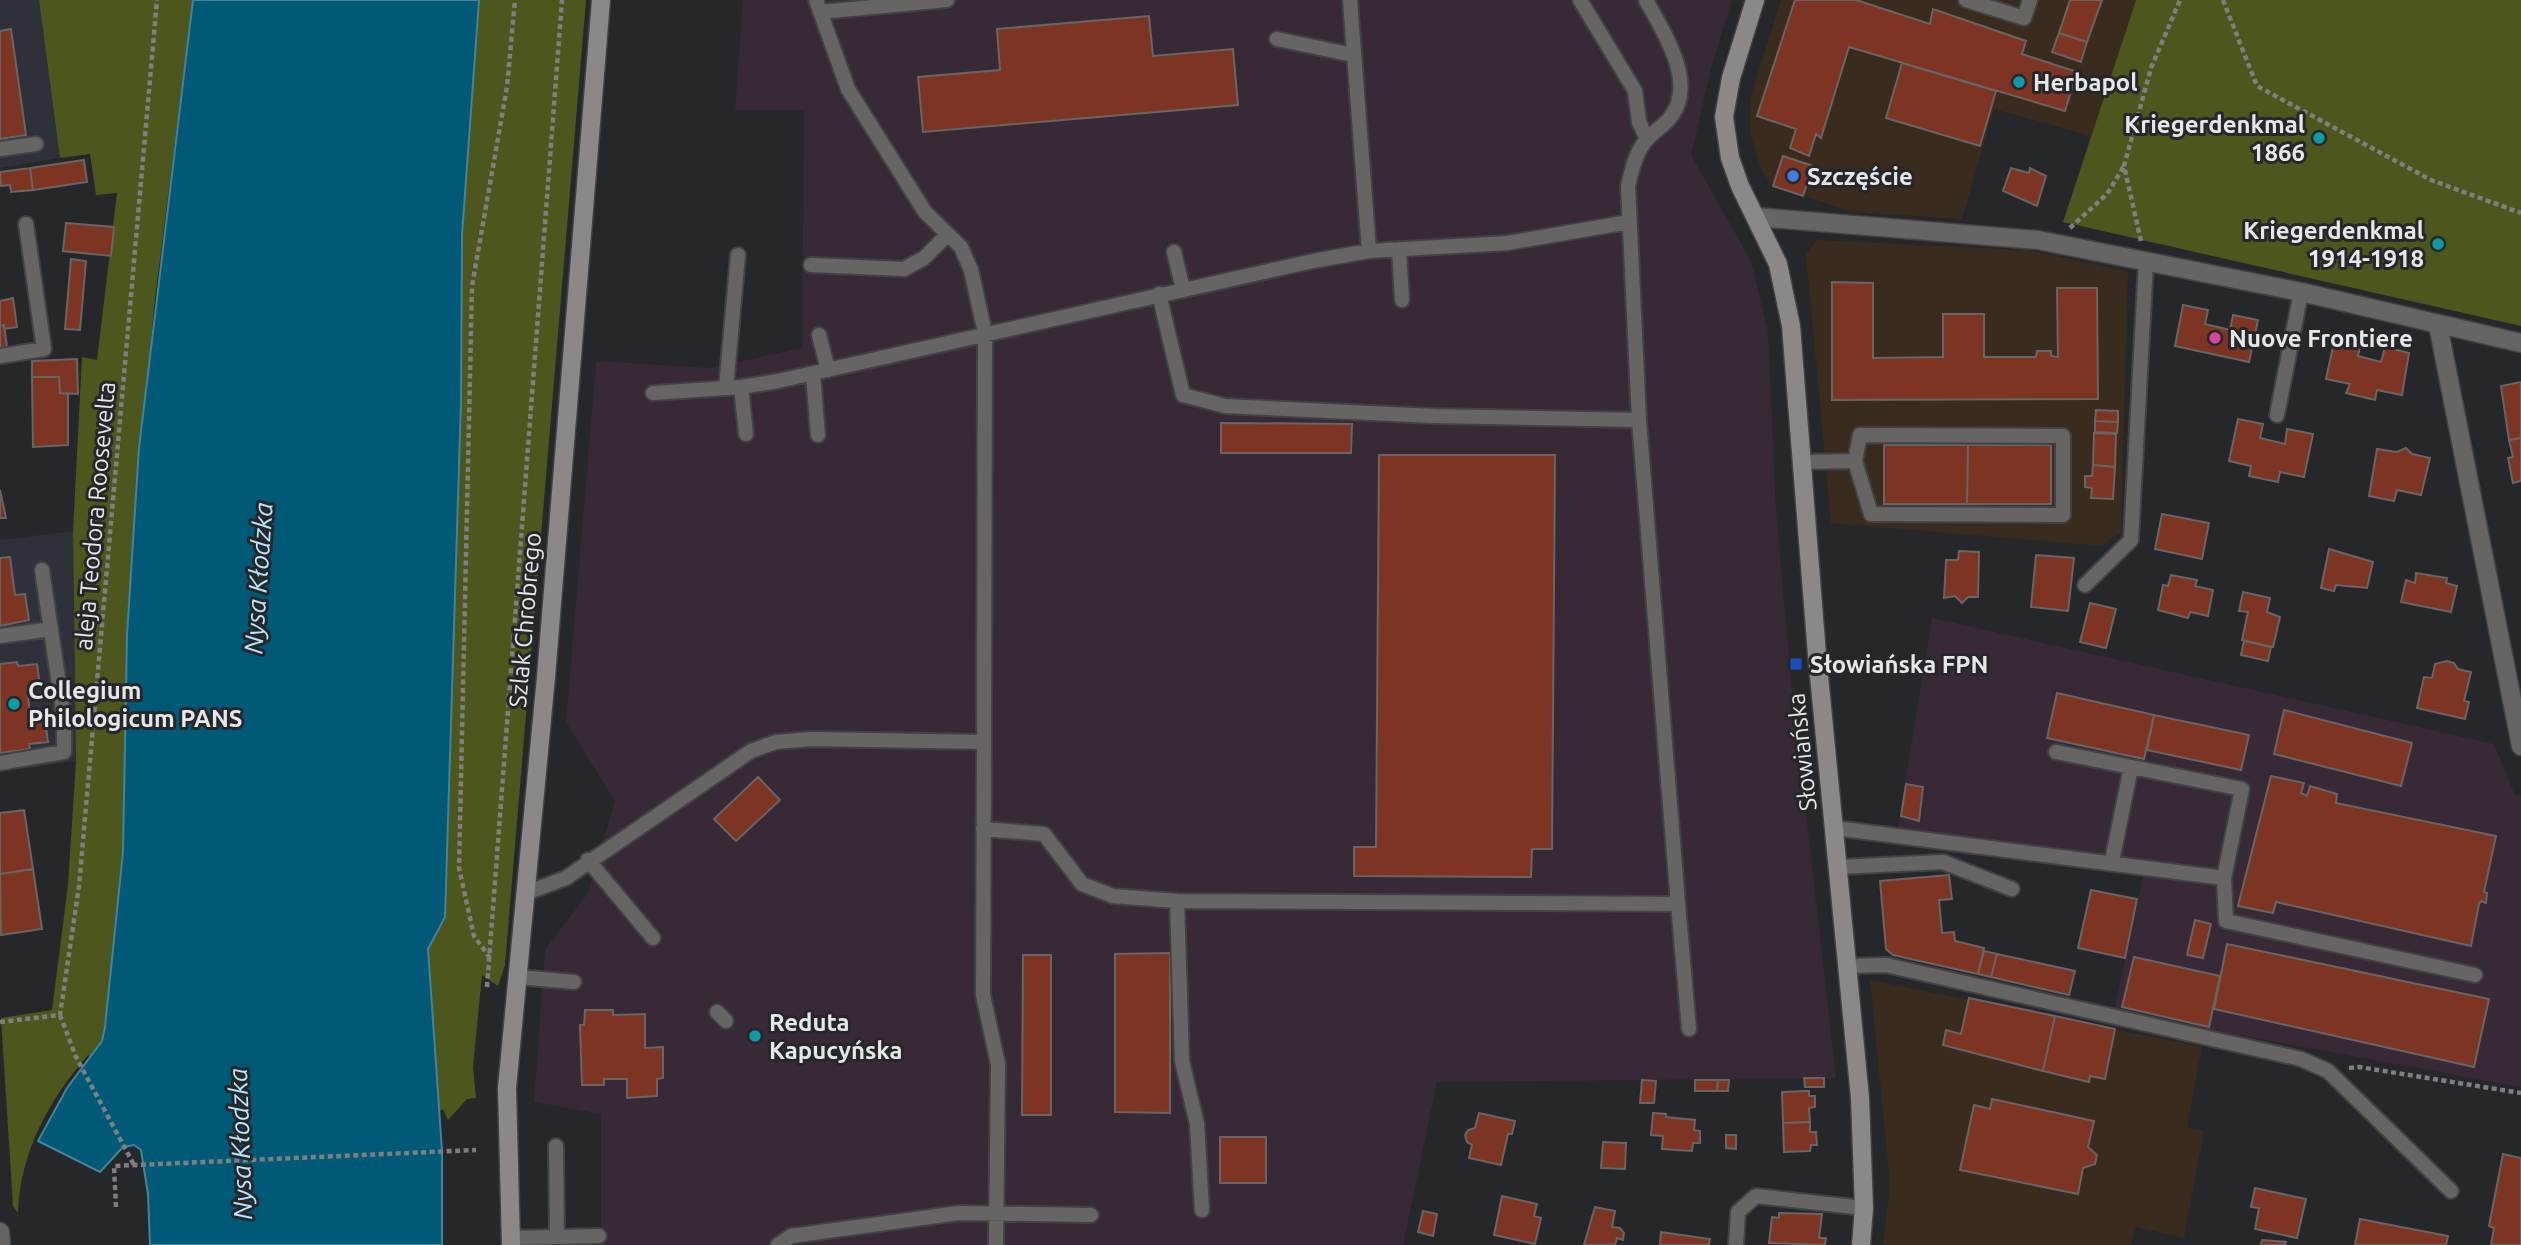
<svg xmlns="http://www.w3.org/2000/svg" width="2521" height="1245" font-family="Ubuntu,sans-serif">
<rect width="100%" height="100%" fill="#26272a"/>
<path fill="#392b1e" d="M1781 0H2136L2091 136 1994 109 1962 219 1853 212 1773 186 1762 172 1750 133 1751 95Z
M1816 240 2027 250 2128 272 2121 532 2101 546 1831 523 1806 254Z
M1870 980 2202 1047 2187 1128 2204 1131 2184 1238 2136 1227 2131 1245H1883L1890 1183Z"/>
<path fill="#372935" d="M743 0H1732L1711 69 1691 155 1751 261 1768 332 1776 511 1792 690 1836 1078 1437 1082 1403 1245H601V1114L534 1102 545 950 588 893 615 801 566 722 596 361 709 368 802 348 804 110H735Z
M1932 618 2494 744 2515 795 2521 796V1087L2114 1012 2143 876 1895 845Z"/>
<path fill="#2e3139" d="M0 0H39L60 158 0 168Z
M73 531 76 761 0 772V540Z"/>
<path fill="#4d561c" d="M39 0H193L154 307 127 635 123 852 105 1027 102 1041 92 1058 88 1055C49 1100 20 1152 18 1213L13 1206 1 1018 52 1010 68 885 76 761 73 531 82 357 97 360 117 193 96 195 90 154 60 158Z
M479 0H586L505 965 498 986 482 975 473 1067 476 1098 467 1099 448 1120 443 1109 437 1112 428 949 445 917 461 401 462 235Z
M2136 0H2521V326L2063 222Z"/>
<path fill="#005976" stroke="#458498" stroke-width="2" d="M193 0H479L462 235 461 401 445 917 428 949 442 1151V1245H150L148 1194 141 1150 134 1145 123 1147 100 1172 38 1141 67 1088 102 1041 105 1027 123 852 127 635 139 448Z"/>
<path fill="#7e3422" stroke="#696564" stroke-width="2" d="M1795 0H1856L1930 24 1933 9 2026 41 2022 54 2077 72 2065 111 1849 47 1821 138 1816 134 1809 156 1790 148 1796 129 1757 116Z
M2070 0H2102L2087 42 2059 33Z
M1149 16 1153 56 1233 49 1238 105 923 132 918 77 1000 70 997 29Z
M11 29 26 135 0 139V31Z
M2059 33 2087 42 2081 62 2052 52Z
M1902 63 1996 91 1980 146 1886 118Z
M1783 156 1813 166 1803 196 1773 186Z
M84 160 87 182 33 190 30 168Z
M30 168 33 190 11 192 10 185 1 186 0 172Z
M2011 168 2029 173 2030 168 2046 176 2037 206 2003 191Z
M66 223 114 227 111 256 63 251Z
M71 259 86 261 80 330 65 329Z
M1832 282 1873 283V358L1943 357V314H1984V357H2036L2037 351H2051V356L2058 357 2057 288H2097L2098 399 1832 400Z
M13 298 17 327 4 329V325L0 326V301Z
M2183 305 2208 310 2205 324 2230 330 2233 315 2258 320 2249 362 2175 346Z
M4 325 7 347 0 348V326Z
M2335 338 2361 342 2358 356 2381 362 2385 347 2409 353 2402 395 2377 390 2375 400 2346 393 2350 384 2326 379Z
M77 359 78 394 60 393 59 377H32V361Z
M32 377H59L60 393 68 394V445L33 447Z
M2521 382V438L2509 440 2501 386Z
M2096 410 2118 411V422L2095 421Z
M2238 419 2263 424 2260 438 2285 444 2287 429 2313 434 2304 477 2280 472 2278 482 2249 476 2251 466 2229 461Z
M2095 421 2118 422 2117 433 2095 432Z
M1221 423 1352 424 1351 453H1221Z
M2094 433 2116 434 2115 467 2093 465Z
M2521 438V481L2513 483 2508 458 2513 457 2509 440Z
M1884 445H1968L1967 504H1884Z
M1968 445H2051V504H1967Z
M2406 448 2412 454 2430 458 2421 495 2397 490 2394 501 2369 496 2377 449 2397 452Z
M1379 455H1555L1552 849H1532L1531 877 1354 876V847H1376Z
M2093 465 2115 467 2113 499 2091 498 2092 488 2085 487V476H2092Z
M0 490 6 518H0Z
M2162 514 2209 523 2202 559 2155 549Z
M2329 549 2373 562 2367 588 2336 585 2334 591 2321 588Z
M1959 551 1979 552 1978 597H1968L1962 603 1955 596 1944 598 1946 560H1958Z
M2036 555 2074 558 2068 611 2031 607Z
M10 557 15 595 25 594 29 620 0 626V558Z
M2416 573 2447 578 2446 583 2457 586 2451 612 2401 602 2406 580 2415 583Z
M2171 575 2197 580 2195 586 2213 590 2208 616 2190 612 2188 618 2158 610 2163 585 2168 586Z
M2243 592 2270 598 2267 612 2280 617 2273 647 2242 640 2248 612 2239 611Z
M2090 603 2116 609 2106 648 2080 642Z
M2244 641 2271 647 2268 661 2241 655Z
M2447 661 2454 663 2458 669 2471 672 2464 701 2469 702 2465 719 2417 708 2424 677 2432 678 2435 664Z
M17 662 18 666 37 664 40 686 27 688 31 722 45 720 48 742 29 744 30 749 0 753V664Z
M2057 693 2154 715 2144 759 2047 738Z
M2284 710 2412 743 2401 786 2274 754Z
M2154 715 2249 735 2241 770 2147 750Z
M2271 776 2304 783 2301 793 2307 796 2310 786 2337 794 2336 803 2496 836 2484 892 2487 893 2486 903 2481 901 2479 904 2471 946 2276 902 2273 913 2238 906Z
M758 777 780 800 736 841 714 819Z
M1906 784 1923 787 1919 821 1901 816Z
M24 810 33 869 0 874V813Z
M33 869 42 929 1 935 0 874Z
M1949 875 1952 899 1939 900 1942 933 1954 932 1955 941 1984 948 1978 974 1893 955 1886 949 1880 881Z
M2091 890 2137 899 2125 958 2078 948Z
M2195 920 2211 924 2203 958 2187 955Z
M2227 944 2489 999 2474 1067 2214 1009Z
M1984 951 1997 954 1991 977 1978 974Z
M1170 953V1113L1115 1112V954Z
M1997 954 2075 971 2069 995 1991 977Z
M1023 955H1051V1115H1022Z
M2134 957 2220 976 2209 1027 2122 1007Z
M1969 998 2055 1016 2043 1071 1943 1045 1946 1030 1961 1034Z
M585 1010H613V1015L645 1014V1048L663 1047V1078L657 1079V1096L627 1098V1079H604V1085H582L580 1025H584Z
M2055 1016 2115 1029 2105 1079 2090 1076 2089 1082 2043 1071Z
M1804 1078H1824V1087H1805Z
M1642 1080 1656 1081 1654 1103H1640Z
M1695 1080H1718L1717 1091H1695Z
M1718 1080H1729L1728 1091H1717Z
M1804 1091H1809V1096H1815V1107L1809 1108 1810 1122 1783 1123 1782 1092Z
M1992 1099 2094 1121 2088 1147 2097 1155 2095 1164 2083 1168 2078 1194 1960 1170 1974 1105 1990 1109Z
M1479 1113 1515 1121 1512 1134H1508L1501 1165 1469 1158 1472 1145 1467 1142 1465 1135 1468 1130 1475 1128Z
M1653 1113 1666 1114V1117L1695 1120 1694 1130 1700 1131V1143H1693L1692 1151 1662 1149 1663 1136 1651 1135Z
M1810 1122V1132H1816L1817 1145H1811L1810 1151 1784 1152 1783 1123Z
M1726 1135H1736V1149L1726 1148Z
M1220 1137H1266V1183H1220Z
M1603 1142 1626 1143 1625 1169 1601 1168Z
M2503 1154 2521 1158V1245H2491L2494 1228 2489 1226Z
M2255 1188 2306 1199 2297 1238 2255 1229 2259 1208 2251 1207Z
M1502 1196 1537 1204 1534 1216 1541 1218 1535 1244 1494 1235Z
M1595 1207 1615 1211 1612 1227 1620 1228 1624 1233 1623 1240 1617 1238 1615 1245H1584Z
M1423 1211 1437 1214 1433 1236 1418 1232Z
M1779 1213 1822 1214 1819 1238H1826L1825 1245 1769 1243 1772 1217 1779 1218Z
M2360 1219 2448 1236 2446 1245H2355Z
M1661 1232 1710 1239 1709 1245H1660Z
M2262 1240 2286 1242 2285 1245H2261Z"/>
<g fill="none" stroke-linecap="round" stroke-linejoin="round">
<defs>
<path id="lane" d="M1350 0 1369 251
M1580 0 1635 91 1639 122 1647 139
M1966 0 2024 18 2030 0
M820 12 947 0
M1277 39 1353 55
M0 149 36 144
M1399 249 1402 300
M1174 252 1183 289
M811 265 904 269 924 258 948 234
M1159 294 1183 395 1225 406 1434 416 1639 420
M819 335 828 370
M0 356 44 349 26 224
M813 374 818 435
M741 387 746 434
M726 388 738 255
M653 393 741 387 778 381 1313 261 1369 251 1507 243 1629 222
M2277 415 2301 292
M1803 462 1855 461 1860 435 2063 436V515L1871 514 1855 461
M2085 585 2131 540 2146 262
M0 636 51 629
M984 742 983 995 998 1064 996 1245
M2056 752 2242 789 2224 878 2226 921 2475 975
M0 763 64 752V718L42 570
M1835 828 2224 878
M983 829 1044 834 1082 884 1113 896 1177 901 1678 904 1639 420 1628 186C1632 169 1636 150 1649 137 1655 131 1663 126 1669 119 1699 84 1663 32 1646 0
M588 860 653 938
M2112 861 2131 767
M1838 867 1943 862 2012 889
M526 893 566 878 751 751 776 742 811 739 984 742 985 333 971 270 961 247 925 212 848 89 816 0
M1177 901 1182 1061 1197 1124 1202 1210
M1678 904 1689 1029
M1848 966 1886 965 2301 1059 2328 1071 2451 1191
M518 977 574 982
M717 1012 726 1021
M557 1237 599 1236
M510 1238 557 1237 556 1146
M778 1245 791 1236 959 1213 1091 1215
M1736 1245 1738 1212 1756 1196 1864 1208"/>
<path id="street" d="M1756 217 2038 240 2301 292 2521 343
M2438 325 2521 746
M0 1232 1 1245"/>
<path id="secondary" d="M1755 0 1731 78 1724 117 1730 158 1740 186 1778 264 1791 326 1817 655 1860 1098 1864 1208 1861 1245
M511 1245 507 1088 546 677 601 0"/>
</defs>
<use href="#lane" stroke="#414245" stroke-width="18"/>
<use href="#street" stroke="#414245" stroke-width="21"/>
<use href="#secondary" stroke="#414245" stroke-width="21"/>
<path stroke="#7e7f81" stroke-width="4.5" stroke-dasharray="5 3.5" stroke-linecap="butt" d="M2223 0 2257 86 2431 180 2521 213
M2070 228 2107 194 2124 166
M2141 241 2124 166 2151 68 2180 0
M490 958 474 936 459 868 472 286 507 87 515 0
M487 987 562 0
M60 1015 76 1057 134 1165
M0 1022 60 1015 79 886 157 0
M2349 1068 2359 1067 2521 1093
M116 1207 114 1166 476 1150"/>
<use href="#lane" stroke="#676564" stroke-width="14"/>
<use href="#street" stroke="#676564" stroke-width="18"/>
<use href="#secondary" stroke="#8b8887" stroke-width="18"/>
</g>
<g fill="#0f9aa8" stroke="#26272a" stroke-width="2.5">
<circle cx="2019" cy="82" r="7"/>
<circle cx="2319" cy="138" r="7"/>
<circle cx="2438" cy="244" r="7"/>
<circle cx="14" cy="704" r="7"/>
<circle cx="755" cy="1036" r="7"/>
</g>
<circle fill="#3f7fe0" stroke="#26272a" stroke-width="2.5" cx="1793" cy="176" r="7"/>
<circle fill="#d1479c" stroke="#26272a" stroke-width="2.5" cx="2215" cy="338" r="7"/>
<rect fill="#1a4fb4" stroke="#26272a" stroke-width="2.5" x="1789" y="657" width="14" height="14" rx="3.5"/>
<g text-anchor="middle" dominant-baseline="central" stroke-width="6" stroke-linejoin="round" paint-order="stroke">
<g font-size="24" font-weight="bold" fill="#e6e7e9" stroke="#26272a" text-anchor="start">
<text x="2033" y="82">Herbapol</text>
<text x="2305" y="124" text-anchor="end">Kriegerdenkmal<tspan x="2305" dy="28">1866</tspan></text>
<text x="1807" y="176">Szczęście</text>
<text x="2424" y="230" text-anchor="end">Kriegerdenkmal<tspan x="2424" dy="28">1914-1918</tspan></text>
<text x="2229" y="338">Nuove Frontiere</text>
<text x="1810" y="664">Słowiańska FPN</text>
<text x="28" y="690">Collegium<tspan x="28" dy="28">Philologicum PANS</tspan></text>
<text x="769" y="1022">Reduta<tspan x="769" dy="28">Kapucyńska</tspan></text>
</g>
<g font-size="24" fill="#e6e7e9" stroke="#26272a">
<text transform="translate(95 516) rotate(-85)">aleja Teodora Roosevelta</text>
<text transform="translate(525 620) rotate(-85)">Szlak Chrobrego</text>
<text transform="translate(1802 752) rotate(-96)">Słowiańska</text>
</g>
<g font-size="26" font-style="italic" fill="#b9e6fc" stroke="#26272a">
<text transform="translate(258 578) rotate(-86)">Nysa Kłodzka</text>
<text transform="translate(240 1144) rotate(-92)">Nysa Kłodzka</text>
</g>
</g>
</svg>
